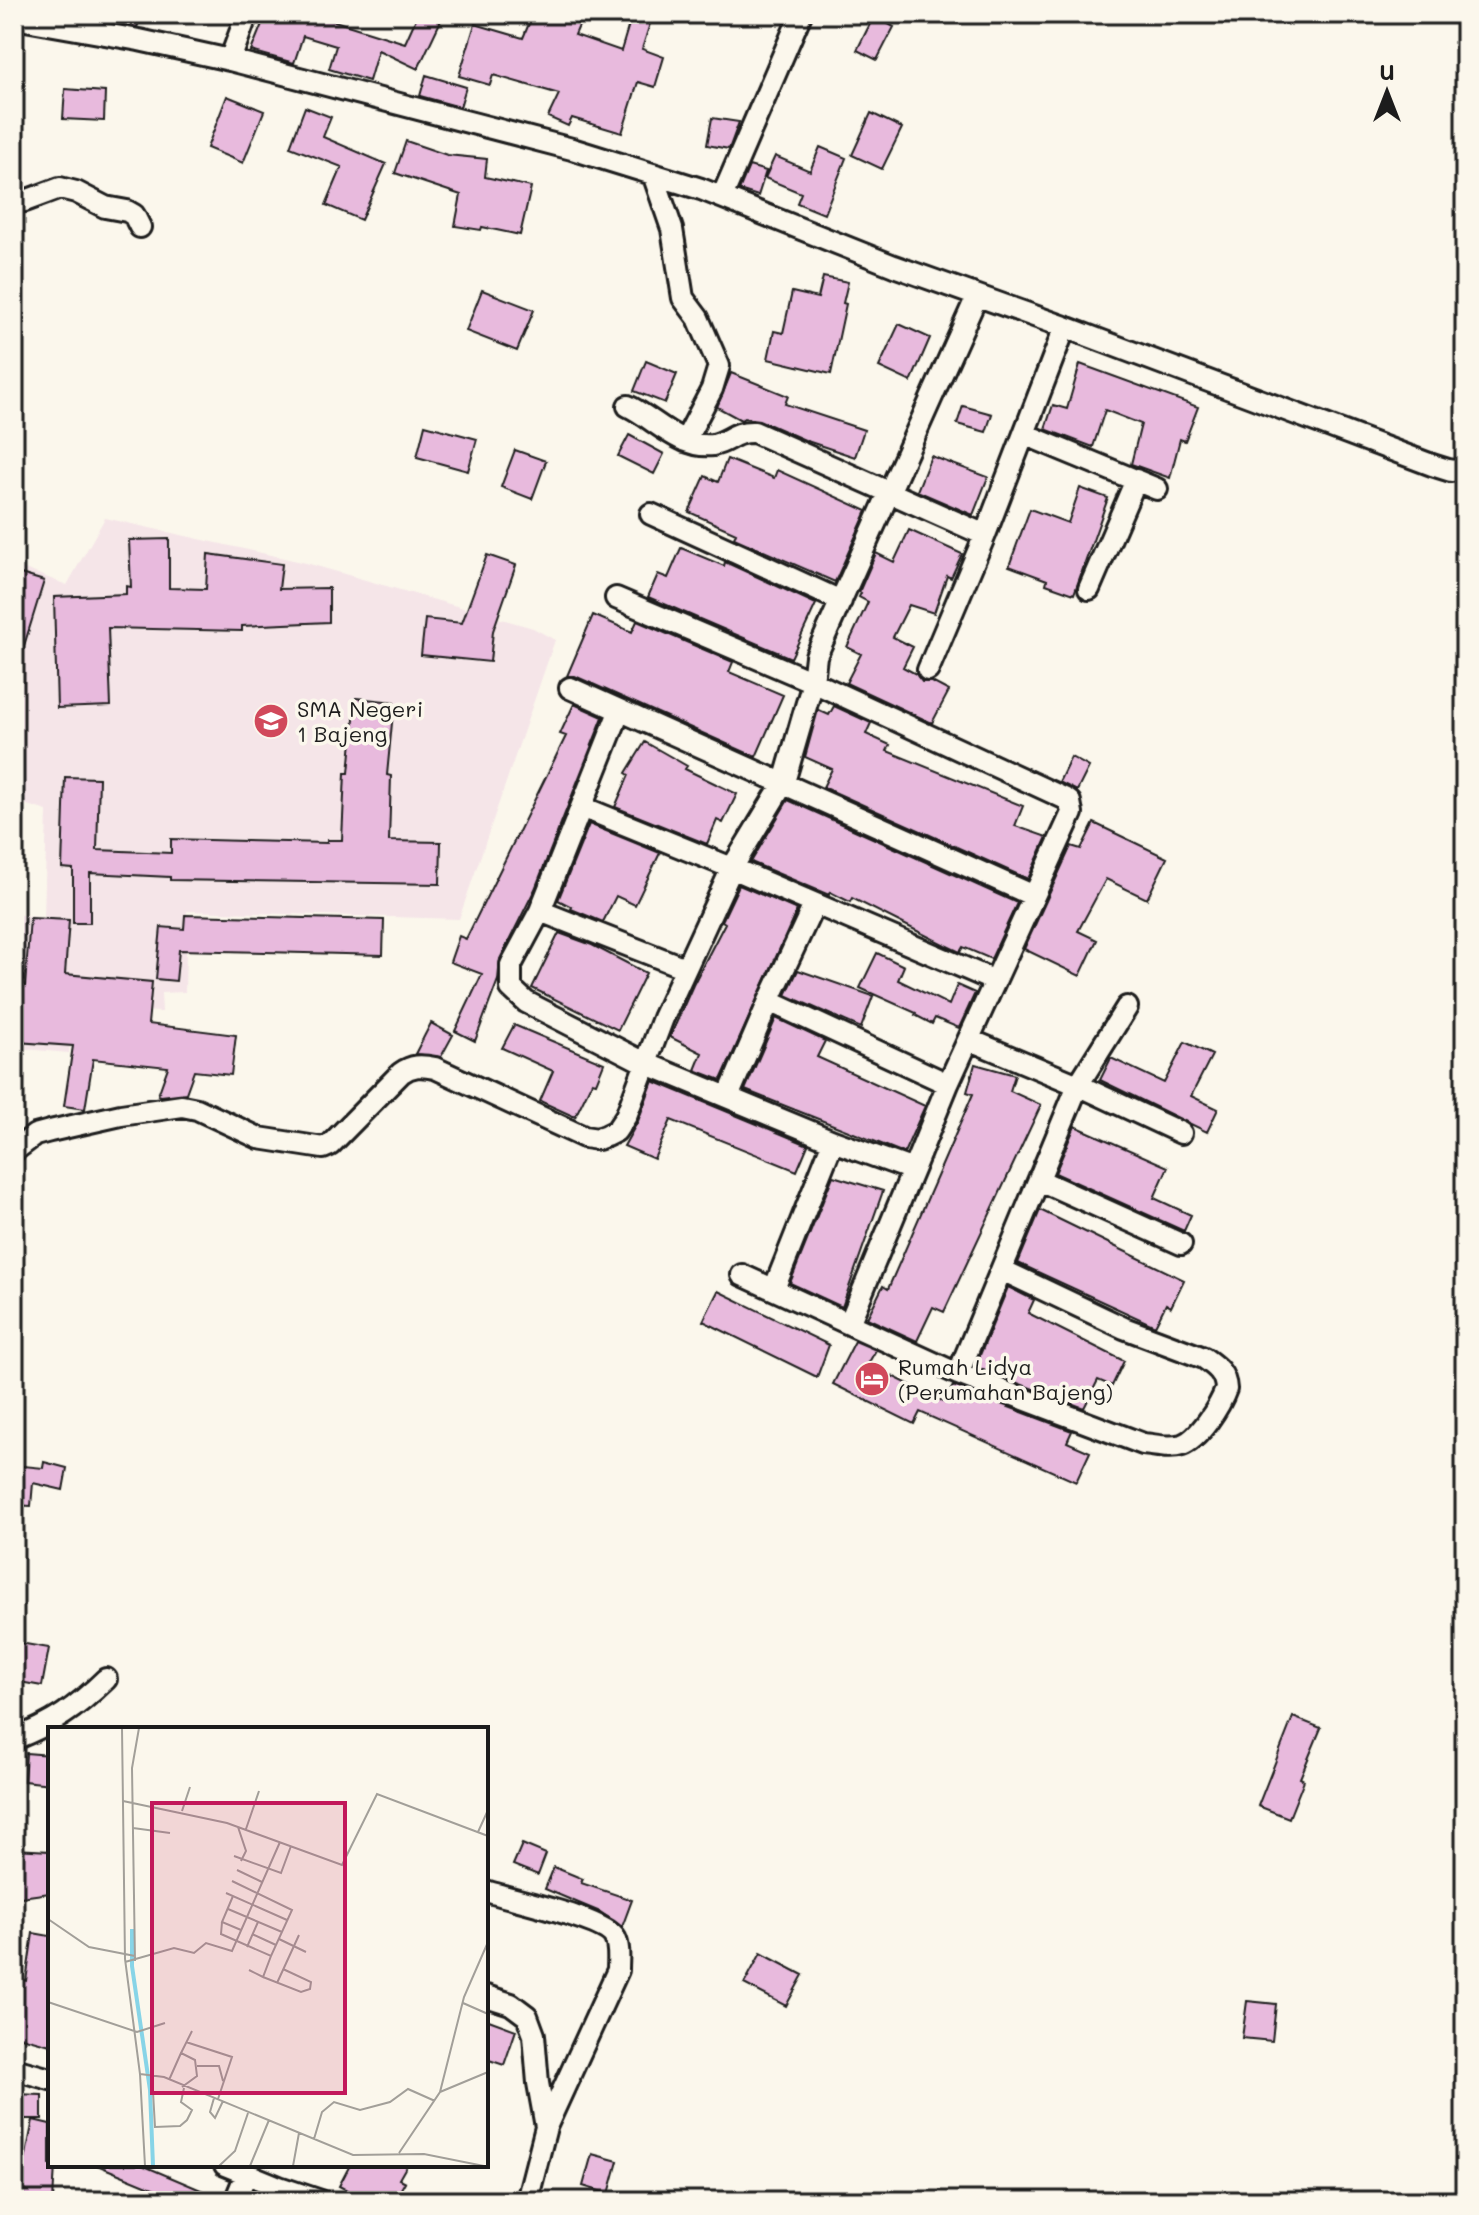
<svg xmlns="http://www.w3.org/2000/svg" width="1479" height="2215" font-family="Mali,sans-serif">
<rect width="100%" height="100%" fill="#fbf7ec"/>
<filter id="ink" filterUnits="userSpaceOnUse"><feTurbulence type="fractalNoise" baseFrequency=".0125" numOctaves="2"/><feDisplacementMap in="SourceGraphic" scale="16" xChannelSelector="R" yChannelSelector="G"/><feConvolveMatrix kernelMatrix="1 2 1 2 8 2 1 2 1" color-interpolation-filters="sRGB"/></filter>
<g filter="url(#ink)">
<path fill="#f5e5e8" d="M105 518 306 563 533 628 555 640 459 919 187 911 185 992 161 993 162 1012 73 1008 69 1053 14 1048V914L44 918 47 811 14 801V565L67 585Z"/>
<path fill="#e8badd" stroke="#1c1c1c" stroke-width="2" d="M88 14H143L137 27 102 20Z
M266 14H312L405 43 418 14H444L418 69 378 50 369 81 329 69 336 46 303 36 294 63 251 51Z
M533 14H584L575 35 621 51 632 14H653L642 49 664 57 655 87 638 82 622 133 572 118 568 126 548 117 559 94 493 75 490 85 459 76 475 24 523 38Z
M874 16 894 27 877 60 857 50Z
M426 75 466 87 460 107 420 96Z
M65 89 105 92 104 121 63 119Z
M227 96 264 111 243 163 207 148Z
M305 107 331 117 323 137 386 164 361 220 326 205 342 167 290 147Z
M871 113 902 128 882 169 852 155Z
M712 118 739 122 729 149 707 145Z
M406 141 447 155 487 159 485 177 531 187 520 235 482 227 481 230 455 226 461 195 395 173Z
M820 147 846 158 824 214 797 203 801 193 765 178 775 156 810 171Z
M749 166 766 171 758 196 739 190Z
M823 277 848 282 843 303 846 304 831 374 768 359 774 331 783 333 792 292 818 298Z
M482 290 534 310 517 351 466 331Z
M899 324 930 338 911 382 879 367Z
M646 361 677 374 665 403 634 391Z
M1080 364 1198 407 1185 441 1180 439 1170 478 1131 464 1141 424 1105 410 1093 447 1045 429 1053 405 1067 409Z
M731 373 788 396 785 404 864 430 855 457 807 441 759 420 744 418 741 420 717 407Z
M963 406 992 414 986 432 957 424Z
M425 425 477 439 468 471 417 457Z
M629 435 664 454 654 474 618 456Z
M515 450 546 461 532 499 501 487Z
M931 456 988 477 973 515 917 491Z
M727 459 774 478 777 470 867 511 835 582 734 538 736 533 689 512 705 476 718 482Z
M1080 488 1108 498 1074 594 1046 584 1047 580 1009 566 1030 509 1068 523Z
M909 530 962 554 951 578 947 576 934 613 909 605 893 637 913 647 903 667 916 674 922 682H932L949 691 932 723 846 683 861 654 847 647 868 602 859 597 861 593 859 592 876 553 894 562Z
M169 539V588L206 589 208 554 282 564 279 589 329 588V622L242 626V631L108 628 111 706 57 708 54 597 126 594V586L131 587 129 540Z
M681 548 724 566 725 562 816 604 791 658 648 597 658 574 668 578Z
M487 555 516 565 493 631 490 662 421 655 425 619 462 623Z
M14 572 44 581 18 665 14 664Z
M593 615 632 632 637 621 733 662 729 672 783 695 756 757 575 676H567Z
M356 698 394 702 387 775 391 776 389 841 441 842 440 884 170 880V877L90 873V923H73V869L62 868 65 777 99 778 97 850 171 853V839L327 843V840H342L345 773H349Z
M574 704 603 717 535 889 500 959 498 980 475 1041 455 1031 482 974 450 962 459 936 466 939 566 736 560 734Z
M834 706 871 723 866 734 890 745 887 751 1023 806 1015 826 1047 837 1028 879 823 787 832 769 805 757 818 710 829 715Z
M645 742 687 766 685 769 737 794 723 823 717 820 707 844 615 807 629 775 626 773Z
M1071 757 1089 767 1077 791 1059 782Z
M788 800 1017 903 991 959 963 947 960 952 945 945 852 898 850 902 830 892 829 895 751 862Z
M1094 823 1167 858 1147 899 1106 879 1078 931 1097 940 1080 976 1024 949 1071 846 1081 849Z
M589 824 660 853 635 905 616 896 603 922 571 909 572 907 558 900Z
M739 885 797 910 721 1080 695 1070 702 1053 670 1037 693 985 725 923 722 921Z
M185 915 384 920 383 955 179 950 176 981 156 979 161 927 184 929Z
M30 918 69 920 65 974 152 982 148 1024 236 1035 231 1075 194 1071 186 1093 161 1096 158 1095 168 1067 93 1059 85 1109 64 1106 73 1046 17 1042 21 986H25Z
M559 933 592 945 646 973 618 1030 532 988Z
M877 953 904 966 898 980 949 1005 957 985 975 993 959 1028 935 1018 932 1024 915 1015 916 1013 860 988Z
M798 970 873 996 861 1028 786 995Z
M776 1018 825 1041 817 1057 925 1106 904 1153 745 1090Z
M431 1023 453 1035 441 1057 415 1054Z
M514 1025 604 1063 596 1083 592 1082 575 1117 540 1101 553 1071 502 1048Z
M1185 1042 1212 1055 1191 1096 1218 1109 1207 1132 1100 1080 1111 1058 1164 1083Z
M975 1064 1015 1075 1010 1091 1041 1105 944 1312 933 1307 917 1341 867 1318 883 1286 888 1289 973 1094 967 1092Z
M653 1081 808 1145 797 1171 671 1120 654 1159 624 1146 638 1121Z
M1075 1126 1168 1167 1154 1198 1191 1215 1184 1231 1055 1173Z
M833 1176 883 1191 842 1307 790 1283Z
M1040 1210 1184 1280 1171 1307 1166 1304 1155 1326 1018 1263Z
M1008 1287 1034 1300 1028 1313 1124 1361 1112 1386 1098 1380 1084 1408 975 1367Z
M718 1291 829 1345 817 1377 703 1321Z
M855 1341 876 1350 868 1364 944 1402 953 1386 1072 1431 1067 1442 1090 1452 1076 1482 920 1412 914 1424 833 1384Z
M44 1462 67 1468 63 1490 33 1483 31 1506 14 1505V1465L43 1468Z
M14 1642 49 1648 42 1686 14 1681Z
M1293 1717 1321 1728 1300 1778 1304 1780 1289 1818 1258 1806Z
M26 1753 50 1755V1784L24 1781Z
M522 1844 546 1854 538 1875 513 1865Z
M14 1849 50 1851V1893L14 1898Z
M554 1867 583 1879 581 1883 632 1900 622 1927 600 1912 545 1889Z
M33 1933 50 1936V2045L14 2035V1977L26 1981Z
M761 1953 803 1975 786 2006 744 1984Z
M1247 2001 1276 2004 1272 2041 1242 2038Z
M486 2019 516 2030 504 2065 486 2059Z
M14 2094 42 2095V2119H14Z
M33 2120 50 2124V2165H55L53 2201 23 2200 24 2165Z
M592 2154 618 2161 609 2194 583 2186Z
M97 2165H142L222 2199V2201H161L165 2193Z
M350 2165H407L399 2179 405 2182 394 2201H375L362 2193 360 2197 339 2186Z"/>
<g fill="none" stroke-linecap="round" stroke-linejoin="round">
<defs>
<path id="minor" d="M14 18 139 40 230 60 572 149 701 189 894 266 1065 327 1432 465 1451 471 1465 469
M230 60 247 14
M653 174 672 229 683 298 698 318 719 366 712 389 685 441
M722 197 801 14
M14 202 25 201 60 188 76 192 105 207 127 211 134 215 140 227
M628 406C654 418 680 449 713 445 729 442 734 431 754 432L985 535 1065 327
M1024 434 1157 489
M651 514 841 601
M1089 589 1136 480
M928 670 985 535
M570 688 1034 896
M619 712 540 911 685 968
M582 807 732 868 995 981
M540 911 511 965V988L526 1002 645 1063 833 1141 913 1170 948 1084 1072 813 1070 802 1066 799 813 682 616 598
M769 1001 948 1084
M970 1040 1078 1085 1181 1133
M728 1097 769 1001 814 905
M14 1151 35 1135 50 1131 121 1115 182 1106 197 1109 259 1138 323 1148 330 1145 401 1073C412 1065 421 1065 435 1068L584 1137 598 1139 606 1136 616 1131 626 1116 663 1018 732 868 784 782 813 682 816 656 977 296
M1039 1180 1181 1244
M742 1275 849 1324 913 1170
M774 1289 833 1141
M849 1324 958 1374 1143 1444C1156 1445 1169 1449 1182 1445 1199 1439 1220 1406 1226 1389 1225 1373 1217 1367 1204 1358L1124 1328 1002 1270
M958 1374 1078 1085 1127 1007
M14 1739C53 1724 76 1708 106 1679
M486 1891C510 1899 606 1919 615 1938 620 1948 618 1960 618 1970L546 2127 527 2201
M486 1996 511 2004 527 2016 534 2035 538 2083 546 2127
M14 2069 50 2079
M225 2165 279 2187 321 2201
M235 2201 246 2174"/>
</defs>
<use href="#minor" stroke="#1c1c1c" stroke-width="26"/>
<use href="#minor" stroke="#fbf7ec" stroke-width="20"/>
</g>
</g>
<defs>
<symbol id="school-disc" viewBox="-11 -11 22 22"><circle r="9.5" fill="#d1495b" stroke="#fbf7ec"/><path d="M0-5L7-2L0 1L-7-2ZM-4 1L0 2.5L4 1V4Q0 6-4 4Z" fill="#fff"/></symbol>
<symbol id="hotel-disc" viewBox="-11 -11 22 22"><circle r="9.5" fill="#d1495b" stroke="#fbf7ec"/><path d="M-6-4.5h1.5V1H6V5H4.5V3h-9V5H-6ZM-4 0a1.8 1.8 0 1 1 3.6 0ZM.5 0V-2.5h3Q6-2.5 6 0Z" fill="#fff"/></symbol>
</defs>
<g fill-rule="evenodd">
<use href="#school-disc" x="251" y="701" width="40" height="40"/>
<use href="#hotel-disc" x="852" y="1359" width="40" height="40"/>
</g>
<g text-anchor="middle" dominant-baseline="central" stroke-width="7" stroke-linejoin="round" paint-order="stroke">
<g font-size="22" fill="#1c1c1c" stroke="#fbf7ec" text-anchor="start">
<text x="297" y="708">SMA Negeri<tspan x="297" dy="25">1 Bajeng</tspan></text>
<text x="898" y="1366">Rumah Lidya<tspan x="898" dy="25">(Perumahan Bajeng)</tspan></text>
</g>
</g>
<g transform="translate(48 1727)">
<rect width="440" height="440" fill="#fbf7ec"/>
<path fill="none" stroke="#87d4e7" stroke-width="4" d="M84 202V239L102 363 105 439"/>
<path fill="none" stroke="#a29f99" stroke-width="2" d="M74 1 77 232 92 347 97 439M75 74 179 96 294 138 329 67 440 109M134 84 142 60M190 100 198 124 193 134M85 101 122 106M198 102 211 64M430 105 440 83M186 129 233 146 243 119M189 143 214 155M178 166 239 193M185 169 174 195 193 203M180 182 234 205M0 192 41 220 87 229M174 195 173 207 223 229 244 183 184 154M204 207 228 218M231 212 258 225M199 220 210 195M87 234 84 41 91 1M77 235 126 221 146 226 158 216 184 224 232 115M201 243 215 250 223 229M215 250 253 265 262 262 263 255 235 242M229 256 251 208M0 275 89 305 117 296M415 276 440 287M138 315 184 330 170 372M149 339H171L175 354M92 347 116 350 305 428 376 427 436 439M104 347 107 400 132 399 139 393 144 383 133 375 136 361M121 353 133 326M134 360 149 349 147 333 133 326 144 304M392 365 440 345M166 371 162 385 167 391 175 374M266 412 274 385 286 375 312 383 342 375 360 362 387 374M351 426 392 365 416 270 440 215M171 439 187 424 200 386M202 439 221 393M245 439 251 406"/>
<path fill="#c2185b" fill-opacity="0.15" stroke="#c2185b" stroke-width="4" d="M104 76H297V366H104Z"/>
<rect width="440" height="440" fill="none" stroke="#1c1c1c" stroke-width="4"/>
</g>
<rect width="1479" height="2215" fill="none" stroke="#fbf7ec" stroke-width="48"/>
<rect x="24" y="24" width="1431" height="2167" fill="none" stroke="#1c1c1c" stroke-width="3" filter="url(#ink)"/>
<g transform="translate(1387 92)" stroke="#fbf7ec" stroke-width="6" paint-order="stroke">
<path d="M0-6L14 30L0 20L-14 30Z" fill="#1c1c1c"/>
<text y="-12" font-size="22" font-weight="bold" text-anchor="middle" fill="#1c1c1c">U</text>
</g>
</svg>
